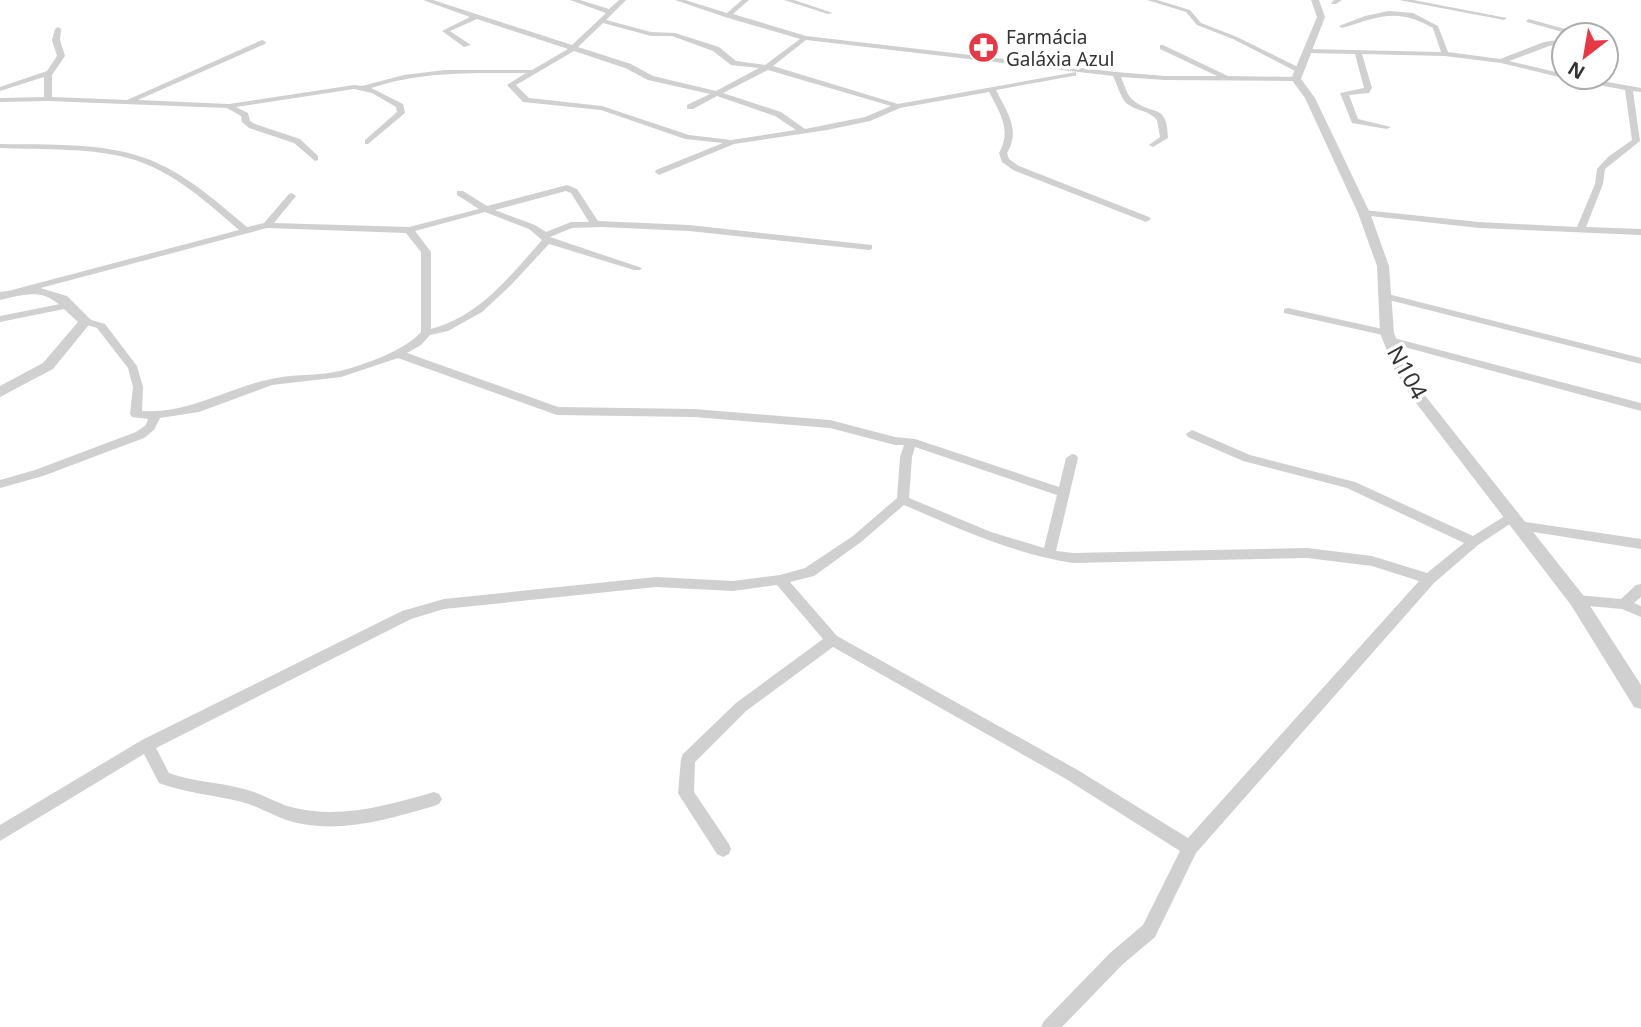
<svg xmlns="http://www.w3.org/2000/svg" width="1641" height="1027" font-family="'Noto Sans',sans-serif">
<rect width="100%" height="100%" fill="#fff"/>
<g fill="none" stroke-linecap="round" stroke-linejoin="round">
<path fill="#d0d0d0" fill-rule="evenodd" d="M423 0H433L572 45 606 13 570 0H580L609 9 619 0H626L606 20 651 32 675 33 719 47 736 61 765 65 800 39 725 17 675 0H685L727 13 742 0H749L733 14 806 36 1116 72 1165 76H1217L1160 49V45H1163L1228 76 1296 77 1300 79 1296 81 1165 80 1121 77C1124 84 1127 96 1134 101 1154 116 1167 103 1168 138L1153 147 1149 145 1160 137 1157 120C1149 110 1135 111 1126 103 1120 96 1117 84 1113 76L806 40 773 66 898 104 1076 72V76H1073L996 90C1007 112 1021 130 1007 153L1009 159 1019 166 1149 217 1151 219 1146 222 1013 170 1002 162 999 153C1012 130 1000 113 989 92L900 108 870 121 827 130 734 144 659 175 655 172 656 170 723 143 685 139 601 110 523 102 507 85 526 73C474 73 421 71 371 88L403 104 405 113 368 144H365V140L397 112 396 107 372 93 354 89 236 107 248 113 250 121 255 124 300 139 318 156V160L315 161 294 143 249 128 242 122 241 116 227 108 48 101 0 102V98L44 97V77L0 91V87L47 71 57 56 52 40 55 29 58 27 61 29 60 40 65 56 52 75V97L127 100 262 40 266 42 265 44 138 100 229 104 354 85 362 86 404 75 445 70H532L568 49 477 19 450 31 471 45 464 47 442 31 470 17ZM603 23 651 36H672L713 51 731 65 759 68 716 91 653 76 631 64 578 47ZM574 51 625 68 648 80 710 94 687 105V109H693L717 96 775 116 796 130 731 140 689 135 602 106 529 98 516 85ZM768 70 891 106 865 117 805 129 781 112 723 93Z
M784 0H794L833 13 828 14Z
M1147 0H1157L1190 10 1201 23 1237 37 1304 70 1297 72 1233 39 1197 25 1186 12Z
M1334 0H1342L1336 4H1332L1331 3Z
M1399 0H1413L1507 18 1504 20Z
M1389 11 1413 13 1438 26 1448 52 1500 59 1544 42 1564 39V43L1549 46 1509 61 1564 74V77H1580L1641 88V92L1633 91 1640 141 1605 169 1603 184 1586 227 1641 229V235L1479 228 1361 215V211L1364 210 1479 222 1577 227 1595 184 1597 169 1608 157 1632 140 1625 90 1567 79 1501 63 1445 56 1362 54 1372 88 1369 93 1349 95 1358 119 1391 127 1387 129 1352 123 1340 93 1364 88 1355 54 1308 53 1304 51 1308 49 1441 52 1433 28C1396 7 1379 17 1342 28L1339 26 1365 16Z
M1529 19 1583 34 1585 35H1573L1527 22 1526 21Z
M1606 36 1616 38 1606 40Z
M0 144C47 145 100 142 145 158 184 172 216 201 247 227L264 223 289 194 292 193 296 196 274 223 409 227 479 209 457 195V191H463L487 206 567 185 577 189 598 221 689 225 872 245V249L869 250 689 231 602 227 572 228 550 237 642 268 640 270H634L549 244 511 285 482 312 448 331 430 335 421 345 407 353 558 407 694 409 830 420 895 437 915 439 1059 487 1066 458 1072 454 1076 455 1078 458 1056 551 1073 553 1307 548 1372 556 1427 573 1464 543 1347 488 1243 461 1188 437 1186 434 1192 430 1250 455 1355 482 1473 536 1508 514 1512 512 1518 517 1516 520 1478 545 1434 583 1196 853 1155 937 1122 965 1062 1027H1041L1044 1021 1110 953 1143 925 1180 851 1066 779 833 647 746 711 695 762 694 792 729 844 731 849 729 854 723 857 717 854 681 798 678 793 681 759 683 754 736 703 823 639 777 585 733 591 656 587 444 609 411 619 156 748 169 773C193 782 219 782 244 789 262 793 277 804 295 808 342 819 389 805 434 792L439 794 442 799 439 804 434 806C389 819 344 833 297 823 278 819 261 807 242 802 214 795 186 793 159 783L144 754 0 841V825L142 740 402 611 444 599 656 577 733 581 780 575 805 568 853 536 897 498 900 457 904 445H895L830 428 694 417 557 415 398 358 341 377 272 385 199 412 160 418 154 430 144 438 43 476 0 488V480L35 470 136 432 146 425 148 419 132 417 130 414 133 387 128 368 97 328 81 323V319L85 318 105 324 137 366 143 387 142 411C189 414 227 388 271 379 293 374 317 376 340 371 364 365 404 351 421 332V252L406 233 267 228 18 294H12V290L239 230C208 203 175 173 135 160 93 147 44 150 0 148ZM566 191 571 193 589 222H571L546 232 535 225 495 210ZM485 212 529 229 542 240C511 275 479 317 431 329V252L415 231ZM915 447 1057 495 1044 548 991 532 909 498 912 457ZM904 505C960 529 1014 554 1073 563L1307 558 1372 566 1419 581 1188 838 1076 769 837 636 790 582 814 576 861 542Z
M1384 293 1641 358V364L1381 298 1379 296Z
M70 302 74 303V307L0 322V316Z
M1288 308 1387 330 1392 333 1387 336 1284 313V309Z
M1390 337 1641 403V411L1386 342 1385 340Z
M1519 521 1641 539V549L1515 529 1513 526Z
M1641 584V597L1634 603 1641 606V617L1622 609 1577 605 1572 604 1570 600 1572 596 1577 595 1621 599 1636 585Z"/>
<path fill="#d0d0d0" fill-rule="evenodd" d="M1311 0H1319L1325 17 1301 79 1315 98 1370 213 1389 266 1394 333 1409 371 1423 393 1583 595 1641 685V709L1634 707 1571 605 1413 399 1395 371 1380 333 1377 266 1358 213 1305 98 1291 79 1317 17Z
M37 287 67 296 92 321 53 369 0 397V386L43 363 78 322C47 292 44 289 0 300V292Z"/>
</g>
<defs>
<symbol id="pharmacy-disc" viewBox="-11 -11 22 22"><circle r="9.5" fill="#e63946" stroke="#fff"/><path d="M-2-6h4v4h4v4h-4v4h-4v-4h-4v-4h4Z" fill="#fff"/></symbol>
</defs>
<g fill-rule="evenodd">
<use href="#pharmacy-disc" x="966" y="30" width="35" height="35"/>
</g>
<g text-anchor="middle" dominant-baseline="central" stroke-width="7" stroke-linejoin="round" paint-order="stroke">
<g font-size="19" fill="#333" stroke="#fff" text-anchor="start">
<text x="1006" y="37">Farmácia<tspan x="1006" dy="22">Galáxia Azul</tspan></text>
</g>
<g font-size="23" fill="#333" stroke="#fff">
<text transform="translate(1408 372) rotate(61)">N104</text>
</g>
</g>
<g transform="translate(1585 56) rotate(211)"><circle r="33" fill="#ffffff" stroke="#adadad" stroke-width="2"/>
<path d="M0-5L12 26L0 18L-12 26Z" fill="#e63946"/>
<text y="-10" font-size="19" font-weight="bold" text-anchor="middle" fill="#333333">N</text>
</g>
</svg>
